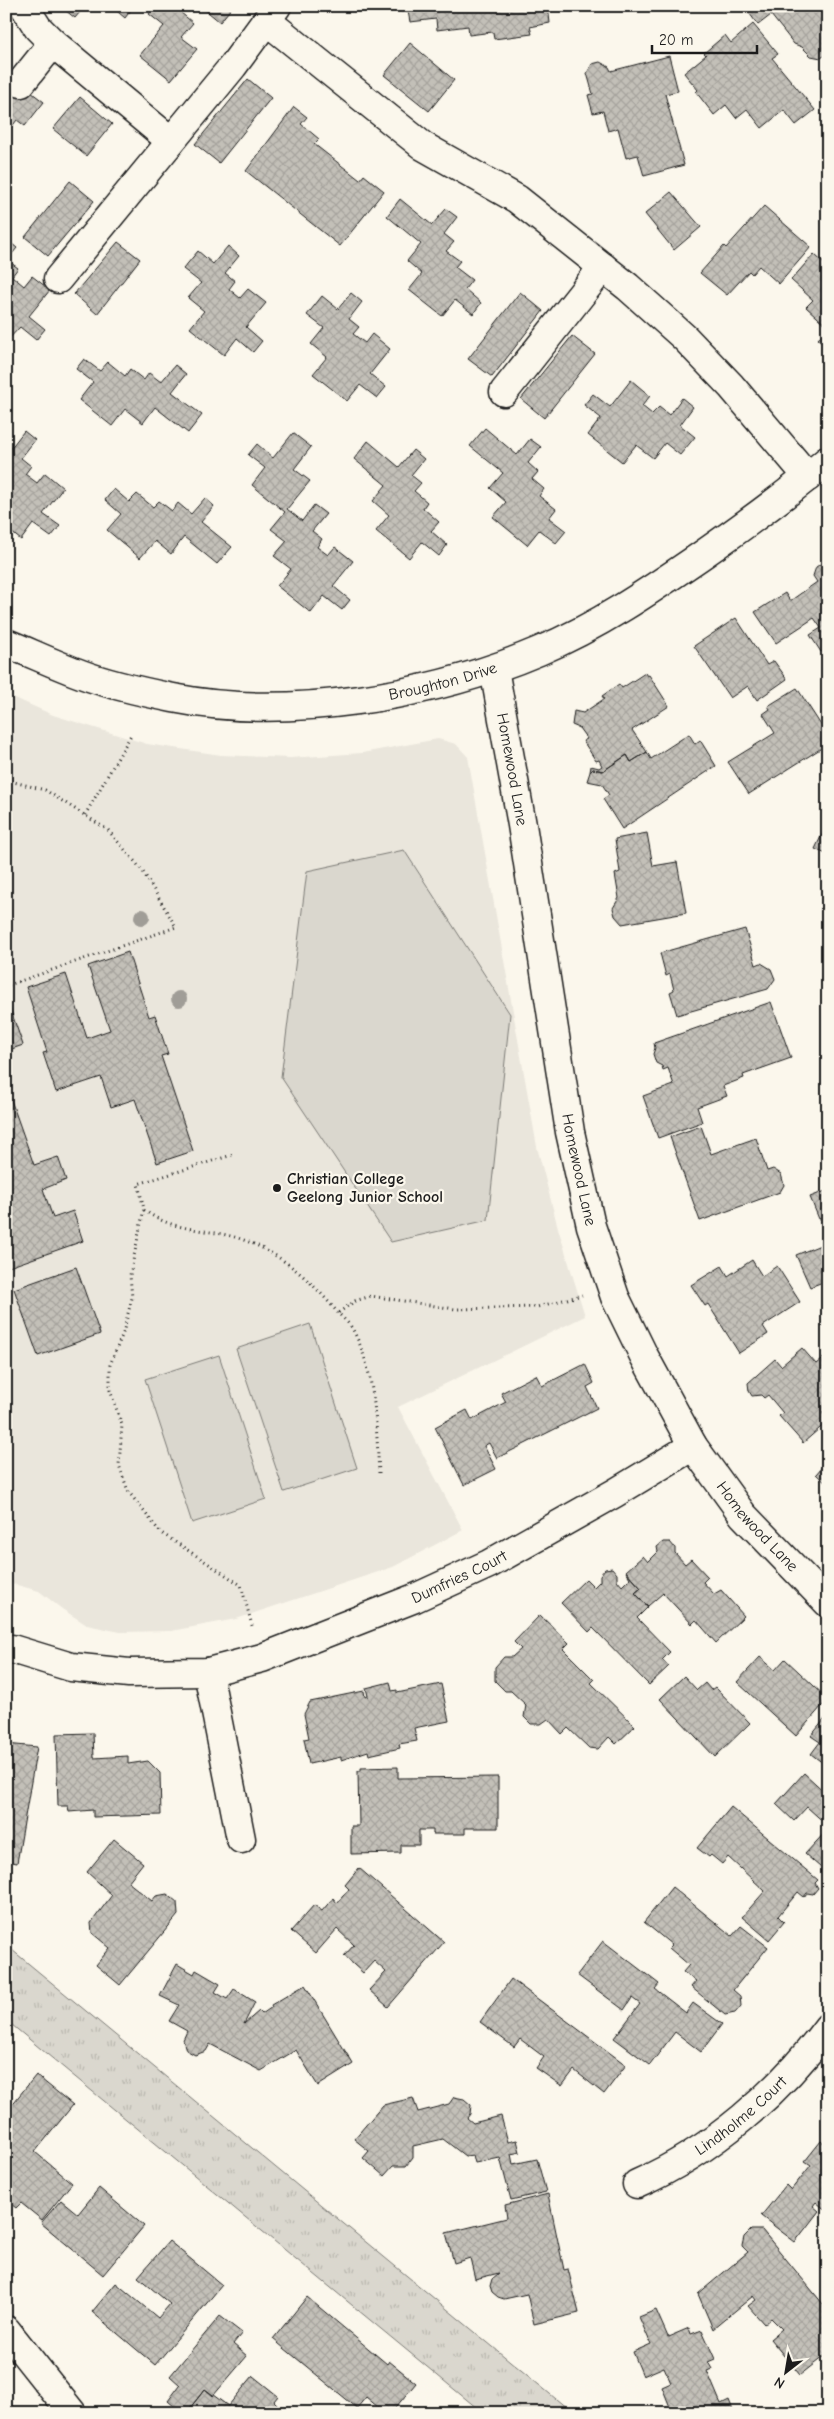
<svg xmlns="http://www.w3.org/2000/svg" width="834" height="2419" font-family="'Comic Neue',sans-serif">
<defs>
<pattern id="grass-tufts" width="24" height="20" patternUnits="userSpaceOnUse" patternTransform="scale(1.25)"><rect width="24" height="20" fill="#dad7ce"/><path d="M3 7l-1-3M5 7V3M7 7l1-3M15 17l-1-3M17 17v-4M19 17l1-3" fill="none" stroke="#bab8b0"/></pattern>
<pattern id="building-cross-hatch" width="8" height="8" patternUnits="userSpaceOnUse" patternTransform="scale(1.25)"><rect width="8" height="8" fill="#c3c0b8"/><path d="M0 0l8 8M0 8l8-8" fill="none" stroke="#a7a49e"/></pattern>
</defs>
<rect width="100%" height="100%" fill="#fbf7ec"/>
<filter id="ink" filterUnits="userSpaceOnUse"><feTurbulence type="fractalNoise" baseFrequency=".02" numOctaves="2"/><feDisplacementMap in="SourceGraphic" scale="10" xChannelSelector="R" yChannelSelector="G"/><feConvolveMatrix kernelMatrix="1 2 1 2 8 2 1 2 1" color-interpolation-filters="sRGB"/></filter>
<g filter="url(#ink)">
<path fill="#eae6dc" d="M6 694 53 715 147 744 221 755 290 758 362 753 438 739 456 744 468 757 537 1147 558 1228 585 1316 398 1407 463 1530 393 1567 236 1619 171 1631 120 1632 87 1625 62 1609 39 1591 6 1582Z"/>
<path fill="url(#grass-tufts)" stroke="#7b7a75" d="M6 1945 573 2413H483L47 2054 6 2020Z"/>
<path fill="#dad7ce" stroke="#7b7a75" d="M404 850 510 1014 488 1220 391 1242 281 1077 307 871Z
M310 1324 357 1468 284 1492 236 1349Z
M219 1355 266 1499 192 1523 145 1379Z"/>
<path fill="url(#building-cross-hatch)" stroke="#1c1c1c" d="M60 6H85L75 18Z
M111 6H134L125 18Z
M155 6H173L193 23 181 37 197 49 171 80 140 55 164 26 149 14Z
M205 6H233L220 22 203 8Z
M400 6H548L550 23 530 27 532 34 494 39 493 32 469 35 468 26 437 30 436 19 410 22 408 11 401 12Z
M744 6H828V53L821 58 811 56 802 47 794 44 771 15 758 25Z
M753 24 778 54 772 58 815 110 796 125 784 110 762 128 747 109 736 118 726 105 714 115 696 92 698 90 684 73 706 55 704 53 725 35 731 43Z
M410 43 454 80 429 111 384 75Z
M669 56 678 91 665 94 684 165 644 176 638 155 626 158 618 128 608 131 603 111 593 113 588 95 593 94 587 73 592 64 600 62 609 67 611 71Z
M6 73 44 102 25 126 17 120 6 134Z
M248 79 271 98 219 163 195 144Z
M80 97 112 124 86 156 53 129Z
M294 107 307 117 301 124 319 139 314 144 360 180 364 175 384 191 340 246 246 171Z
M70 181 94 201 48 256 25 237Z
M671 192 701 227 674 250 645 214Z
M400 199 432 225 446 209 457 217 444 234 454 242 446 251 460 261 455 267 472 280 465 289 481 303 473 314 455 300 442 316 409 290 422 274 407 261 421 244 387 216Z
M764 206 811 247 779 284 759 266 752 274 749 271 727 295 700 273 724 246 726 248Z
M6 239 17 248 7 260 18 268 12 276 24 286 32 276 50 290 29 316 45 329 36 340 20 327 6 342Z
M118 242 140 259 97 314 74 294Z
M228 246 239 256 225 273 235 281 229 289 240 298 248 289 266 303 246 327 262 341 253 352 237 338 224 355 190 328 204 311 188 298 201 283 183 269 198 251 213 264Z
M814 254 828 267V327L806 307 813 300 791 280Z
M520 292 543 311 492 377 468 359Z
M351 293 362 302 349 319 359 327 353 334 365 343 372 334 390 349 370 374 386 387 377 398 360 385 347 401 313 374 327 357 311 344 324 328 307 315 322 296 338 309Z
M828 328V348L818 339Z
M572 336 595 354 544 418 521 399Z
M84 359 100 371 108 362 125 376 130 369 144 380 149 373 161 382 175 365 186 374 172 392 202 415 188 433 155 407 143 423 125 409 112 426 79 400 93 382 76 369Z
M631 380 650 396 642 406 652 414 659 407 669 415 682 398 693 407 680 425 695 437 680 455 665 443 653 458 636 445 622 462 588 435 601 418 584 405 593 394 610 407Z
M485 428 517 455 530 439 541 447 528 463 538 472 532 479 544 489 539 496 556 509 549 518 566 531 556 543 539 530 527 545 493 517 506 502 490 488 503 473 470 446Z
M24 431 35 440 21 458 31 466 25 474 37 483 45 473 63 488 43 514 60 526 51 537 33 524 21 540 6 528V446L10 449Z
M293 433 311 447 294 469 310 481 287 509 302 521 314 505 326 514 312 531 322 539 317 547 328 555 335 547 353 561 333 586 350 600 342 610 324 596 311 613 277 586 291 569 274 556 287 541 271 529 285 512 252 485 265 468 248 455 257 444 273 458Z
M368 441 399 467 413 450 424 459 411 475 421 483 414 491 427 502 423 508 439 522 431 531 447 545 439 556 422 542 409 558 376 531 389 515 373 501 386 485 354 459Z
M114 489 129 502 137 494 153 507 159 501 172 511 178 503 191 514 205 498 214 506 201 522 232 547 217 564 184 537 171 554 155 541 140 558 107 530 121 514 105 500Z
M825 561 828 562V648L821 652 810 635 821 628 814 618 776 643 755 612 785 593 790 601 817 582 813 576 816 567Z
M736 618 767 665 774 661 787 679 757 700 748 686 730 698 694 646Z
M645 673 647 676 649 675 669 706 632 730 647 752 631 762 627 755 603 771 593 769 590 772 591 766 599 768 602 766 599 760 596 761 583 741 587 739 579 728 572 725 574 711 583 713 604 699 602 696 619 684 622 688Z
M797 688 828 736V744L749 794 728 762 775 733 763 714 770 709 768 706Z
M689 734 695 744 700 740 716 766 622 829 603 799 609 795 602 784 587 781 590 772 593 769 603 771 627 755 631 762 647 752 651 759Z
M828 822V855L815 849Z
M647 833 653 866 677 862 686 913 622 924 615 916 613 908 619 898 615 874 620 872 615 839Z
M745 929 756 965 761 963 771 969 775 979 768 989 677 1015 670 992 674 990 670 974 666 976 660 953Z
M128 952 149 1017 155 1015 168 1054 161 1056 193 1151 157 1163 135 1099 111 1107 101 1077 56 1092 43 1053 47 1052 26 987 66 974 87 1038 110 1030 88 966Z
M6 997 23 1045 6 1051Z
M771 1002 791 1058 743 1075 744 1078 723 1086 727 1096 697 1107 702 1122 658 1138 643 1096 674 1085 668 1068 663 1070 662 1066 656 1063 653 1054 655 1048 654 1043Z
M6 1086 34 1165 58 1157 66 1180 43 1189 53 1218 73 1211 83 1241 6 1268Z
M701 1126 711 1154 756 1138 767 1171 773 1169 781 1174 784 1185 780 1192 700 1221 670 1137Z
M828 1190V1232L822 1218 819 1219 810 1197Z
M828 1242V1280L810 1287 796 1255Z
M752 1260 762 1276 777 1266 800 1302 763 1326 768 1334 739 1353 708 1304 705 1306 691 1285 722 1266 728 1276Z
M76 1267 100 1334 38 1356 14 1289Z
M802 1348 816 1364 828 1354V1408L822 1413 828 1421 803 1443 779 1416 783 1413 768 1395 764 1398 761 1395 752 1396 749 1391 748 1383 775 1359 781 1366Z
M585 1364 594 1383 587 1387 597 1408 497 1458 489 1443 484 1446 496 1469 464 1485 435 1427 467 1410 472 1420 506 1402 501 1393 536 1375 542 1386Z
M828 1460V1485L816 1474Z
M663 1542H670L675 1548V1553L685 1564 691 1559 708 1577 703 1582 714 1594 721 1590 744 1616 716 1643 696 1620 692 1624 663 1593 648 1606 635 1593 641 1588 626 1571 643 1556 648 1562 658 1552 657 1547Z
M612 1568 617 1574V1580L622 1586 630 1578 626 1572 641 1588 635 1593 648 1607 637 1618 670 1652 662 1660 669 1666 649 1685 593 1628 589 1632 561 1603 586 1579 594 1587 600 1581V1575L605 1569Z
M540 1615 569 1643 563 1649 594 1680 591 1683 635 1726 616 1744 609 1737 598 1749 589 1748 568 1728 562 1734 548 1719 541 1724H531L524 1717 526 1705 511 1691H505L495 1681V1667L504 1657H512L521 1649 514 1642Z
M760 1657 775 1670 785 1659 828 1699 796 1736 737 1682Z
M684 1676 697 1690 705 1683 711 1690 715 1687 750 1723 715 1757 660 1699Z
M390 1682 392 1691 397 1690V1693L441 1684 449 1721 414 1728 417 1741 399 1744 400 1748 369 1755 368 1751 341 1760V1757L309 1764 304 1739 309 1738 304 1714 310 1702 364 1691 365 1697 368 1696 366 1688Z
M828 1715V1767L811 1754 820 1742 811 1736Z
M93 1733 94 1758 128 1756V1764L148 1761 160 1773 161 1815 93 1817V1810L69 1812 68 1806H58L56 1734Z
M6 1744 37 1747 17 1863 6 1861Z
M398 1767V1778L498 1777V1828H465V1834H433V1830H419V1845H401V1853L351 1854V1826H359L358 1771H361V1768Z
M804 1773 828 1795V1826L807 1807 794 1821 776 1804Z
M731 1807 818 1880 815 1883 818 1888 813 1894 807 1893 804 1897 798 1892 778 1916 784 1922 769 1940 742 1917 765 1891 728 1857 722 1864 711 1855 709 1857 697 1848Z
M828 1829V1874L805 1854Z
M114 1839 143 1863 128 1882 152 1901 156 1896 167 1894 177 1902 178 1915 120 1985 96 1965 110 1948 92 1933 91 1923 112 1895 87 1872Z
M359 1868 444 1942 388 2007 369 1990 386 1972 374 1961 363 1973 344 1956 354 1945 337 1929 316 1953 291 1931 314 1905 322 1911 333 1898 337 1903 349 1889 345 1885Z
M672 1887 732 1936 741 1926 768 1947 733 1990 740 1996 741 2006 735 2013 725 2015 691 1987 696 1981 683 1972 689 1965 669 1948 672 1945 644 1922Z
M603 1941 659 1984 655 1989 686 2013 693 2003 722 2024 701 2052 675 2032 650 2065 614 2038 640 2004 632 1998 624 2010 577 1975Z
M177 1964 194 1974 196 1970 220 1984 215 1992 227 1999 234 1989 255 2002 244 2024 259 2011 262 2014 272 2007 271 2005 305 1985 353 2064 318 2086 296 2050 261 2071 210 2044 206 2051 195 2055 186 2050 183 2040 187 2031 169 2021 179 2005 160 1996Z
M511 1979 626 2065 604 2094 574 2070 562 2086 536 2068 544 2057 520 2039 514 2047 480 2022Z
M36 2075 73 2105 35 2152 72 2183 42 2220 21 2203 16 2208 6 2200V2112Z
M454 2097 464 2099 471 2105 470 2114 467 2118 473 2123 501 2116 508 2142 517 2140 520 2152 511 2154 513 2164 537 2159 546 2192 511 2200 500 2158 475 2163 473 2155 465 2156 443 2139 413 2146V2157L406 2166H393L384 2176 363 2158 369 2151 354 2139 383 2105 413 2098 418 2112 449 2104Z
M821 2141 828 2147V2212L816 2202 813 2206 819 2211 795 2242 761 2216 786 2185 791 2190 811 2165 805 2161Z
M99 2188 144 2226 103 2275 41 2223 61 2200 78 2214Z
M548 2194 564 2270 568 2269 579 2313 534 2324 527 2294 504 2299 498 2297 492 2292 490 2286 492 2279 499 2273 475 2279 470 2258 454 2263 446 2233 507 2218 505 2205Z
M751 2230H762L828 2310V2353L800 2375 770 2339 782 2329 771 2318 764 2324 748 2306 756 2300 753 2296 713 2329 698 2294 748 2252 742 2246 744 2237Z
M169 2241 222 2285 155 2365 92 2312 116 2283 158 2318 170 2304 138 2277Z
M307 2297 387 2364 389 2361 416 2383 391 2413H385L366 2397 357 2408 273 2339Z
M656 2310 668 2337 689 2328 691 2334 702 2330 715 2359 708 2362 712 2369 707 2371 721 2404 729 2400 734 2413H664L663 2410 670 2407 662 2387 671 2383 664 2367 643 2376 633 2352 651 2344 639 2317Z
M220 2316 242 2333 233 2344 247 2356 213 2396 205 2389 186 2413H182L168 2401 180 2385 170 2376Z
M253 2376 278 2396 274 2401 286 2413H186L205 2389 228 2406Z
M6 2402 15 2413H6Z
M828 2403V2413H820Z"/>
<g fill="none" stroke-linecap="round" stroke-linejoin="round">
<defs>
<g id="minor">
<path d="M24 6 38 28 53 43 171 141"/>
<path d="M267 21 423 146 517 199 628 287 685 338 731 386 808 477"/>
<path d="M21 83 53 43"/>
<path d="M58 279 233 66 277 6"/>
<path d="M504 392 603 267"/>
<path id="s1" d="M6 643C31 653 56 665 81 674 110 685 143 692 173 698 287 721 433 696 539 651 597 627 651 590 702 555 745 525 788 494 828 460"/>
<path id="s2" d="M494 669 522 825 570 1132 591 1226 615 1297 644 1356 693 1446 743 1515 828 1603"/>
<path id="s3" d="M12 1649 71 1667 129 1673 208 1672 262 1658 415 1598 489 1564 615 1493 693 1446"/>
<path d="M208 1672 241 1839"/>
<path id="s4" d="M637 2184C712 2151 779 2093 828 2027"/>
<path d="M6 2330 72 2413"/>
</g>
</defs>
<use href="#minor" stroke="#1c1c1c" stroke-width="31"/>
<path stroke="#1c1c1c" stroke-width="3" stroke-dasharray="1 4" stroke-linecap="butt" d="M6 780 45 790 108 830 142 870 176 927 6 986
M85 815 131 735
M232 1155 138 1184 144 1209 130 1275 132 1298 123 1333 110 1365V1390L122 1425 119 1465 128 1491 160 1532 241 1585 253 1629
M144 1210C173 1232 205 1228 238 1238 280 1252 311 1280 338 1313
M379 1473C376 1426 376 1373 353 1330 350 1324 343 1318 338 1313L355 1301 371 1296 455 1309 537 1307 582 1295"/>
<use href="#minor" stroke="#fbf7ec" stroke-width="28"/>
</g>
<g fill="#a09d97">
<circle cx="142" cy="917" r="8"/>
<circle cx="179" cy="999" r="8"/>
</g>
</g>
<circle fill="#1c1c1c" stroke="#fbf7ec" stroke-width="2" cx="277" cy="1188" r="5"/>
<g text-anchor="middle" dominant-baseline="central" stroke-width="4.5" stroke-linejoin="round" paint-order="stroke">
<g font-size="16" fill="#1c1c1c" stroke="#fbf7ec">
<text stroke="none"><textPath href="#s1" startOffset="449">Broughton Drive</textPath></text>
<text stroke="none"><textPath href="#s2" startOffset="102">Homewood Lane</textPath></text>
<text stroke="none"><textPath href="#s2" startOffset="508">Homewood Lane</textPath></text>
<text stroke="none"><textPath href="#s2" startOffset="912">Homewood Lane</textPath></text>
<text stroke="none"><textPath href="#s3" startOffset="468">Dumfries Court</textPath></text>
<text stroke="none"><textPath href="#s4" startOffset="125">Lindholme Court</textPath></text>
</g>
<g font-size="16" font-weight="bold" fill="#1c1c1c" stroke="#fbf7ec" text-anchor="start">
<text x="287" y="1179">Christian College<tspan x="287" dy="18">Geelong Junior School</tspan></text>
</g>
</g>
<rect width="834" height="2419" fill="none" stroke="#fbf7ec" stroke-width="25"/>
<rect x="12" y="12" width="809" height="2394" fill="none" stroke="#1c1c1c" stroke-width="2" filter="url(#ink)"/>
<g transform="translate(786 2372) rotate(211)" stroke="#fbf7ec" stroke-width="4" paint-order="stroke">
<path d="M0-4L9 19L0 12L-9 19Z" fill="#1c1c1c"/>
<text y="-8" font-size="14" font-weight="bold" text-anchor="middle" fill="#1c1c1c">N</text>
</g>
<path d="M652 45v8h105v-8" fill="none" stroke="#1c1c1c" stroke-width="2.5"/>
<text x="659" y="45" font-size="15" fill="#1c1c1c" stroke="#fbf7ec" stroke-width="4" paint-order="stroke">20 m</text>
</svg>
